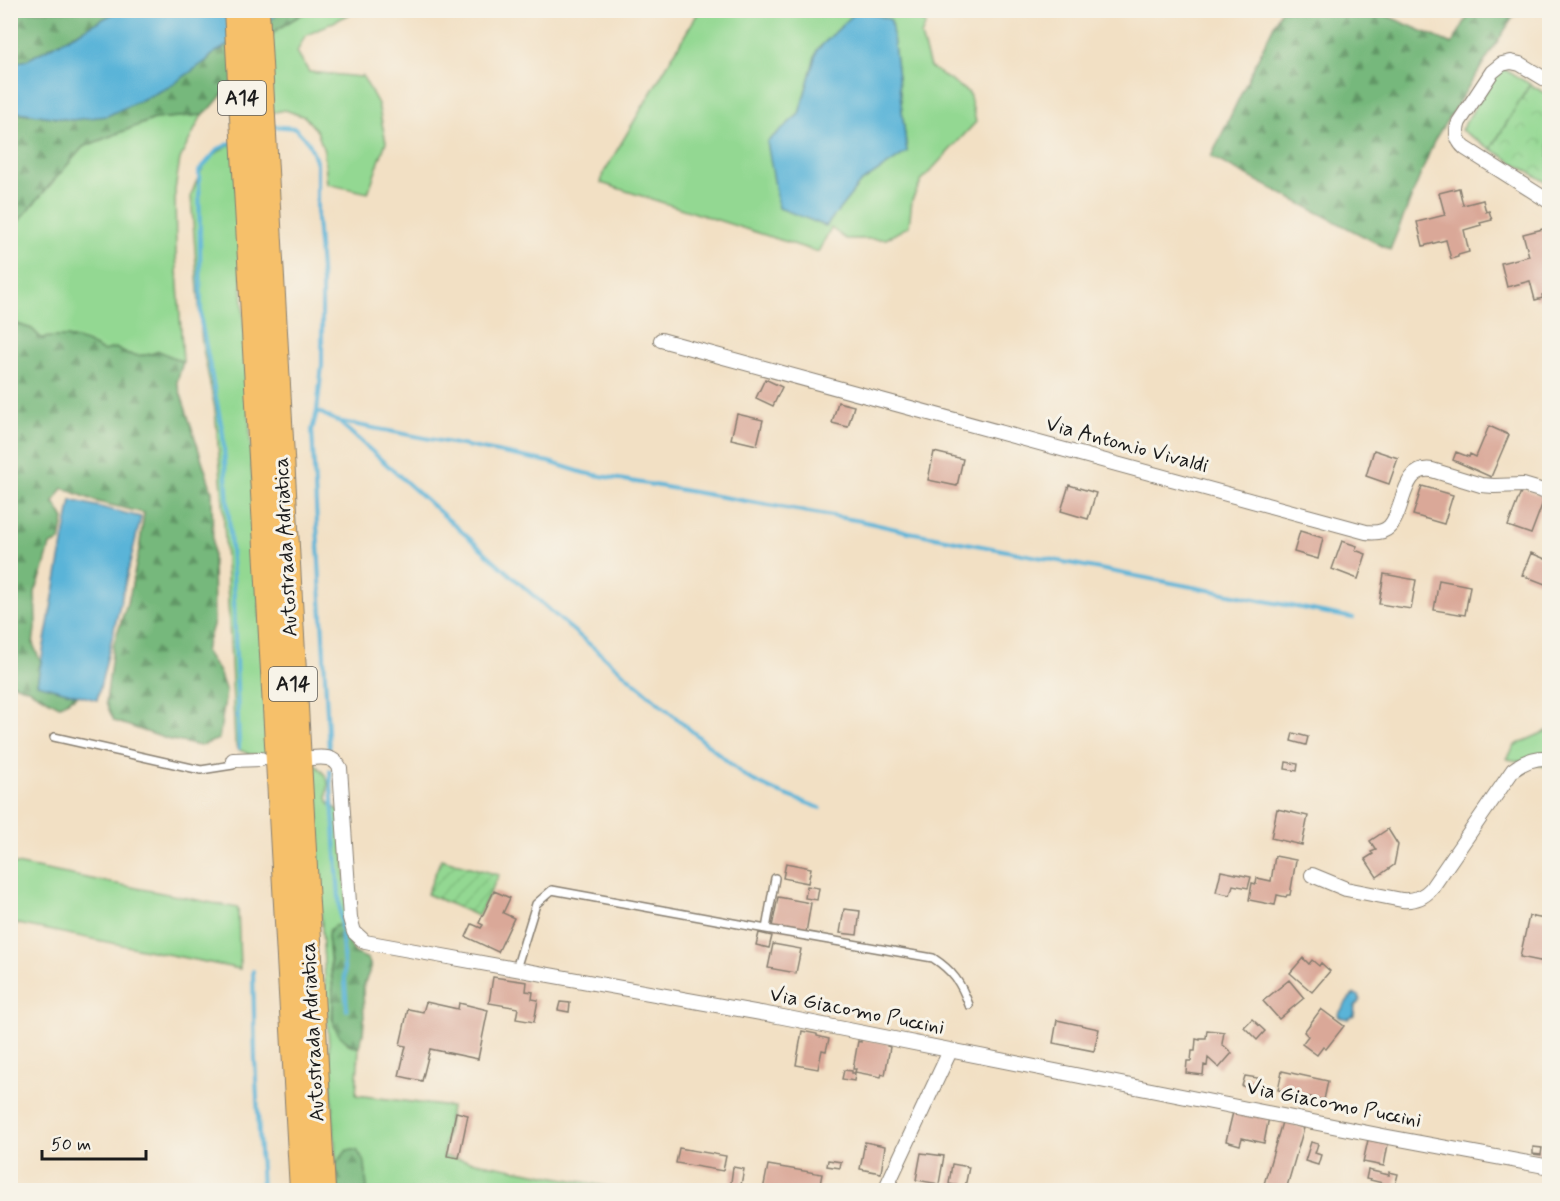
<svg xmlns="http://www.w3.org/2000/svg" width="1560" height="1201" font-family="Mynerve,sans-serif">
<defs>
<pattern id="forest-firs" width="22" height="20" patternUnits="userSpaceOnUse" patternTransform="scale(1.5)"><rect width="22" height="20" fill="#76b87c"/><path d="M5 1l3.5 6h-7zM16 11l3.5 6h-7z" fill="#609565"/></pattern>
<pattern id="park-crowns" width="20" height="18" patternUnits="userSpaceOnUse" patternTransform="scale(1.5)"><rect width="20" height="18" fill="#93d892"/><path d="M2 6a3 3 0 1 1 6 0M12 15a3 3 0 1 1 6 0" fill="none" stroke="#7eb97d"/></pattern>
<pattern id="garden-furrows" width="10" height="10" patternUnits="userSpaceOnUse" patternTransform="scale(1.5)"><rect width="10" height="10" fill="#93d892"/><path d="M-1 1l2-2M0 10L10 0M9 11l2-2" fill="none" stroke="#7eb97d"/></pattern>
</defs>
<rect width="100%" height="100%" fill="#f7f3e8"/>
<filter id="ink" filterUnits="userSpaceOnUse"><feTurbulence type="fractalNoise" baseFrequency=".0167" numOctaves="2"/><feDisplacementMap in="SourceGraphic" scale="12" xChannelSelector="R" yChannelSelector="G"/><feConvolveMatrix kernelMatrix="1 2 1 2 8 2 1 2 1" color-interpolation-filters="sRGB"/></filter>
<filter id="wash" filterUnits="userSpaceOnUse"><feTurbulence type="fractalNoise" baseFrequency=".008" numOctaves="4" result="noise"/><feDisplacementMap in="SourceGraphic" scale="24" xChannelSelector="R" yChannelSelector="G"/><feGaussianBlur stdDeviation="1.35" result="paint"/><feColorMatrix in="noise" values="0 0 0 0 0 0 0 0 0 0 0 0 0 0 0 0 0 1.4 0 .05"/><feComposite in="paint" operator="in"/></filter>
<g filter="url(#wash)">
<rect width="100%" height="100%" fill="#f2e0c4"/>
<path fill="#93d892" stroke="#587a57" stroke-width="1.5" d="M307 11H356L305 36 297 52 309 72 361 77 362 75 378 104 386 142 368 193 327 184 324 151 317 131 305 117 285 110 269 113 264 45 276 30Z
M699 11H857L817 50 799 114 767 142 826 226 860 183 907 152 891 20 866 11H899L926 23 921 36 930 67 969 93 976 122 922 180 912 200 909 226 886 239H846L831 228 818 252 601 183 603 174Z
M1500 67 1530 84 1491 149 1461 130Z
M202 115 180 159 175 190 176 254 183 362 159 351C143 358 130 357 115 348L103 351C80 337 68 335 41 338L32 329 11 322V230L83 147 155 119Z
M234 143 268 755 249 754 237 749 235 742 223 501 215 409 202 344 191 195C201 168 207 155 234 143Z
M1549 730V767L1507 759 1515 745Z
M312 761 325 775 328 782 327 798 329 804 342 812 348 924 330 929 328 935 333 996 332 1019 348 1044 359 1048 356 1095 451 1107 443 1156 626 1190H367L365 1163 347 1151 336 1164Z
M16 864 238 908 240 969 14 923 11 931V865Z"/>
<path fill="url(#forest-firs)" stroke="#496a4c" stroke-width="1.5" d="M1281 10 1376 11 1452 44 1471 11H1517L1435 139 1390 250 1211 157Z
M10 11H118L27 60 11 64Z
M282 11H307L276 30 212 107 202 115 154 119 83 147 11 230V111L72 120 206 61 214 53 266 23Z
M11 322 32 329 41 338C69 335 79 337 103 351L115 348C130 357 143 358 159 351L183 362 177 382 212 491 214 622 205 651 219 672 226 692 219 739 200 746 167 739 114 721 106 703 113 646 130 594 139 550 144 513 98 502 63 488 54 502 64 519 60 541 50 545 43 571 35 592 36 622 33 644 41 662 37 684 79 695 59 706 28 689 11 683 10 544 15 535 10 511Z
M348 924 351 947 355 953 368 959 371 967 363 988 364 1020 363 1034 359 1048C349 1044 340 1039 335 1028 331 1018 334 1007 333 996 333 976 330 955 328 935 331 924 338 925 348 924Z
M347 1150H357L365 1163 367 1190H338L336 1164Z"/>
<path fill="url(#park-crowns)" stroke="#587a57" stroke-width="1.5" d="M1530 84 1549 96V184L1491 149Z"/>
<path fill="url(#garden-furrows)" stroke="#587a57" stroke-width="1.5" d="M441 859 499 875 478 916 427 894Z"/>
<path fill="#5ab4d8" stroke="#3b687a" stroke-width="1.5" d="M118 11H282L266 23 214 53 206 61 169 87 107 116 72 120 11 111V64L27 60Z
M857 11H866L891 20 907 152 860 183 826 226 779 208 767 142 799 114 817 50Z
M71 500 141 517 97 700 37 684Z
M1355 994 1359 996 1360 1001 1355 1006 1354 1016 1348 1019 1339 1017 1338 1014C1345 1008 1345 999 1355 994Z"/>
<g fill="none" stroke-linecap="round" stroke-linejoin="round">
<path stroke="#5ab4d8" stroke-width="4" d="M271 126 295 128 309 143 317 163V219L322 284V365L317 411 337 421 549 462 584 473 861 521 909 532 1353 618
M236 141 218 149 199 171 201 321 223 434 233 575 239 748
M317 411 312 430 329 750
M339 422 562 621 746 777 775 791 820 808
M330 771 347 1010
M253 971 255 1060 262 1190"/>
</g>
<g id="blocks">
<path fill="#daa898" d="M1459 188 1463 205 1483 200 1486 212 1489 211 1492 220 1480 223 1481 225 1464 230 1469 252 1458 255V257L1451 259 1446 240 1423 246 1417 222 1445 215 1439 193Z
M1543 229 1547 246 1550 245V270H1548L1550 276V293L1542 295 1543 298 1535 300 1530 281 1507 287 1501 263 1529 256 1523 234Z
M765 379 782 387 773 406 756 398Z
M838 402 854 406 848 427 832 423Z
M737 414 763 420 757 445 731 439Z
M1489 426 1509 435 1491 477 1453 460 1456 452 1469 457 1470 454 1476 457Z
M1374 450 1398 458 1389 484 1366 476Z
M934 452 963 459 957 486 928 480Z
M1069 485 1096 493 1088 519 1061 511Z
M1422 486 1453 495 1444 524 1413 515Z
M1522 489 1545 497 1531 534 1508 526Z
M1300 531 1323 538 1318 559 1294 552Z
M1342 541 1357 546 1355 550 1366 554 1358 579 1332 569Z
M1531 553 1550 561V586L1522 575Z
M1384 574 1416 580 1411 609 1379 604Z
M1439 580 1470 586 1465 615 1434 610Z
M1293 733 1308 737 1306 745 1291 741Z
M1286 762 1298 764 1297 771 1285 769Z
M1277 809 1308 816 1302 845 1271 838Z
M1388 829 1398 845 1394 865 1377 877 1365 859 1373 854 1371 852 1376 850 1370 841Z
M1275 856 1296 860 1290 895H1287L1286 897 1277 895 1275 905 1249 900 1252 883 1256 884 1257 878 1271 881Z
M786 863 811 868 808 883 783 878Z
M1221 871 1251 877 1248 888 1233 885 1230 895 1216 892Z
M807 886 819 888 817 900 805 898Z
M494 891 510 898 503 913 514 918 498 952 466 937 472 924 481 928 483 925 479 923Z
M778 897 811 903 806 933 772 927Z
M844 909 860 911 857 935 840 933Z
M1529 916 1550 920V963L1520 957Z
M759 933 772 936 769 948 756 945Z
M773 944 801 949 796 973 768 968Z
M1303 958 1309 964 1312 960 1319 966 1321 963 1330 971 1312 992 1290 973Z
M493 977 527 982 526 991 533 992 532 999 538 1000 534 1022 516 1019 518 1008 489 1003Z
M1289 980 1304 998 1279 1019 1263 1001Z
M426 1002 458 1009 459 1003 488 1010 478 1059 430 1049 422 1081 399 1076 406 1046 400 1045 408 1009 423 1012Z
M560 1002 570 1003 569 1012 558 1010Z
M1321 1009 1344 1026 1326 1049 1323 1047 1317 1055 1302 1044 1308 1036 1304 1032Z
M1252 1019 1265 1031 1257 1040 1244 1027Z
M1057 1020 1099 1029 1094 1051 1053 1043Z
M1207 1030 1224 1032 1222 1044 1232 1053 1219 1068 1208 1058 1207 1066 1204 1065 1203 1075 1186 1073 1187 1061H1191L1192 1051H1195L1196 1039 1200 1040V1038H1206Z
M802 1031 817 1034V1036L829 1039 826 1051 822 1050 818 1069 796 1065Z
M861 1039 888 1043 887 1046 890 1047 885 1075 882 1074 881 1077 855 1072 856 1069H853L858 1041 861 1042Z
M844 1070 852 1071V1073H855L854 1081 842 1079Z
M1282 1071 1328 1081 1324 1100 1278 1090Z
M1245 1076 1258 1078 1255 1089 1242 1086Z
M1234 1108 1269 1117 1264 1143 1242 1138 1240 1145 1226 1141Z
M456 1112 468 1115 459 1158 447 1156Z
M1282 1122 1304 1128 1286 1190 1264 1184Z
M1368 1140 1388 1144 1384 1166 1363 1162Z
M865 1142 885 1146 881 1173 860 1169Z
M1311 1142 1318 1144 1315 1153 1321 1155 1318 1165 1305 1161Z
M1533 1147 1542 1148 1541 1155 1533 1154Z
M679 1148 726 1156 723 1171 676 1163Z
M921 1153 944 1156 939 1184 916 1180Z
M828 1160 841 1162 840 1168 827 1166Z
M952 1164 969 1167 965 1187 949 1184Z
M768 1165 822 1174 819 1190H763Z
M733 1167 744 1169 740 1190H730Z
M1368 1170 1389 1175V1172L1398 1174 1395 1186 1366 1179Z"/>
</g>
</g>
<g filter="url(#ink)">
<use href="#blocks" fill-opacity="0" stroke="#877e70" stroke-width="1.5"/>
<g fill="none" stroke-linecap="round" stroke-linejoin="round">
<defs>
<path id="lane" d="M54 737 201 770 233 765
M766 929 933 958C953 971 961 983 969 1005
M516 969 536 904 552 890 766 929 775 878"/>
<path id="street" d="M1550 82 1520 64 1511 62 1502 64 1492 72 1459 122C1455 132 1457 141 1465 148L1550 202
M661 340 1366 532C1374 533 1383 533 1389 527 1405 512 1401 465 1432 470L1481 485 1494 486 1523 485 1550 493
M311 758C323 757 334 756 340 768L350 918 354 932 365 942 783 1017 1383 1136 1550 1167
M233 760 261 759
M1312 875 1346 889 1402 900C1414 901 1423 898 1431 889L1513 770C1524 761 1535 757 1550 758
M885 1190 950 1051"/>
<path id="highway" d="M237 10 303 1190
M256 10 322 1190"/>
</defs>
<use href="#lane" stroke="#877e70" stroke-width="10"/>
<use href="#street" stroke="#877e70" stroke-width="16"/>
<use href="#highway" stroke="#877e70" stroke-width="28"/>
<use href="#lane" stroke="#fff" stroke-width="7"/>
<use href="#street" stroke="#fff" stroke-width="14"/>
<use href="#highway" stroke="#f6c06b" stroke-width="26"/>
</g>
</g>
<g text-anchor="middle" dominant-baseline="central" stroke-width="6" stroke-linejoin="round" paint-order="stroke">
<g fill="#f7f3e8" stroke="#5e5c59" stroke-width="1.5">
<rect x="218" y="81" width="48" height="34" rx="4.5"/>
<rect x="269" y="667" width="48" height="34" rx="4.5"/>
</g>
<g font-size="20" font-weight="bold" fill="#1c1c1c">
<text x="242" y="98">A14</text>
<text x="293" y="684">A14</text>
</g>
<g font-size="21" fill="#1c1c1c" stroke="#f7f3e8">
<text transform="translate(1127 445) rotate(15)">Via Antonio Vivaldi</text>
<text transform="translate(286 547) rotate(-93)">Autostrada Adriatica</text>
<text transform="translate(857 1011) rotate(11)">Via Giacomo Puccini</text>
<text transform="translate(313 1032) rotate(-93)">Autostrada Adriatica</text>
<text transform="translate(1334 1104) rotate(11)">Via Giacomo Puccini</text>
</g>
</g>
<rect width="1560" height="1201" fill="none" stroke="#f7f3e8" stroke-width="36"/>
<path d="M42 1150v9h104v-9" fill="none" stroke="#1c1c1c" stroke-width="3"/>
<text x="51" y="1150" font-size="18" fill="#1c1c1c" stroke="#f7f3e8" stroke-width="4.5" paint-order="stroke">50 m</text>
</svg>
